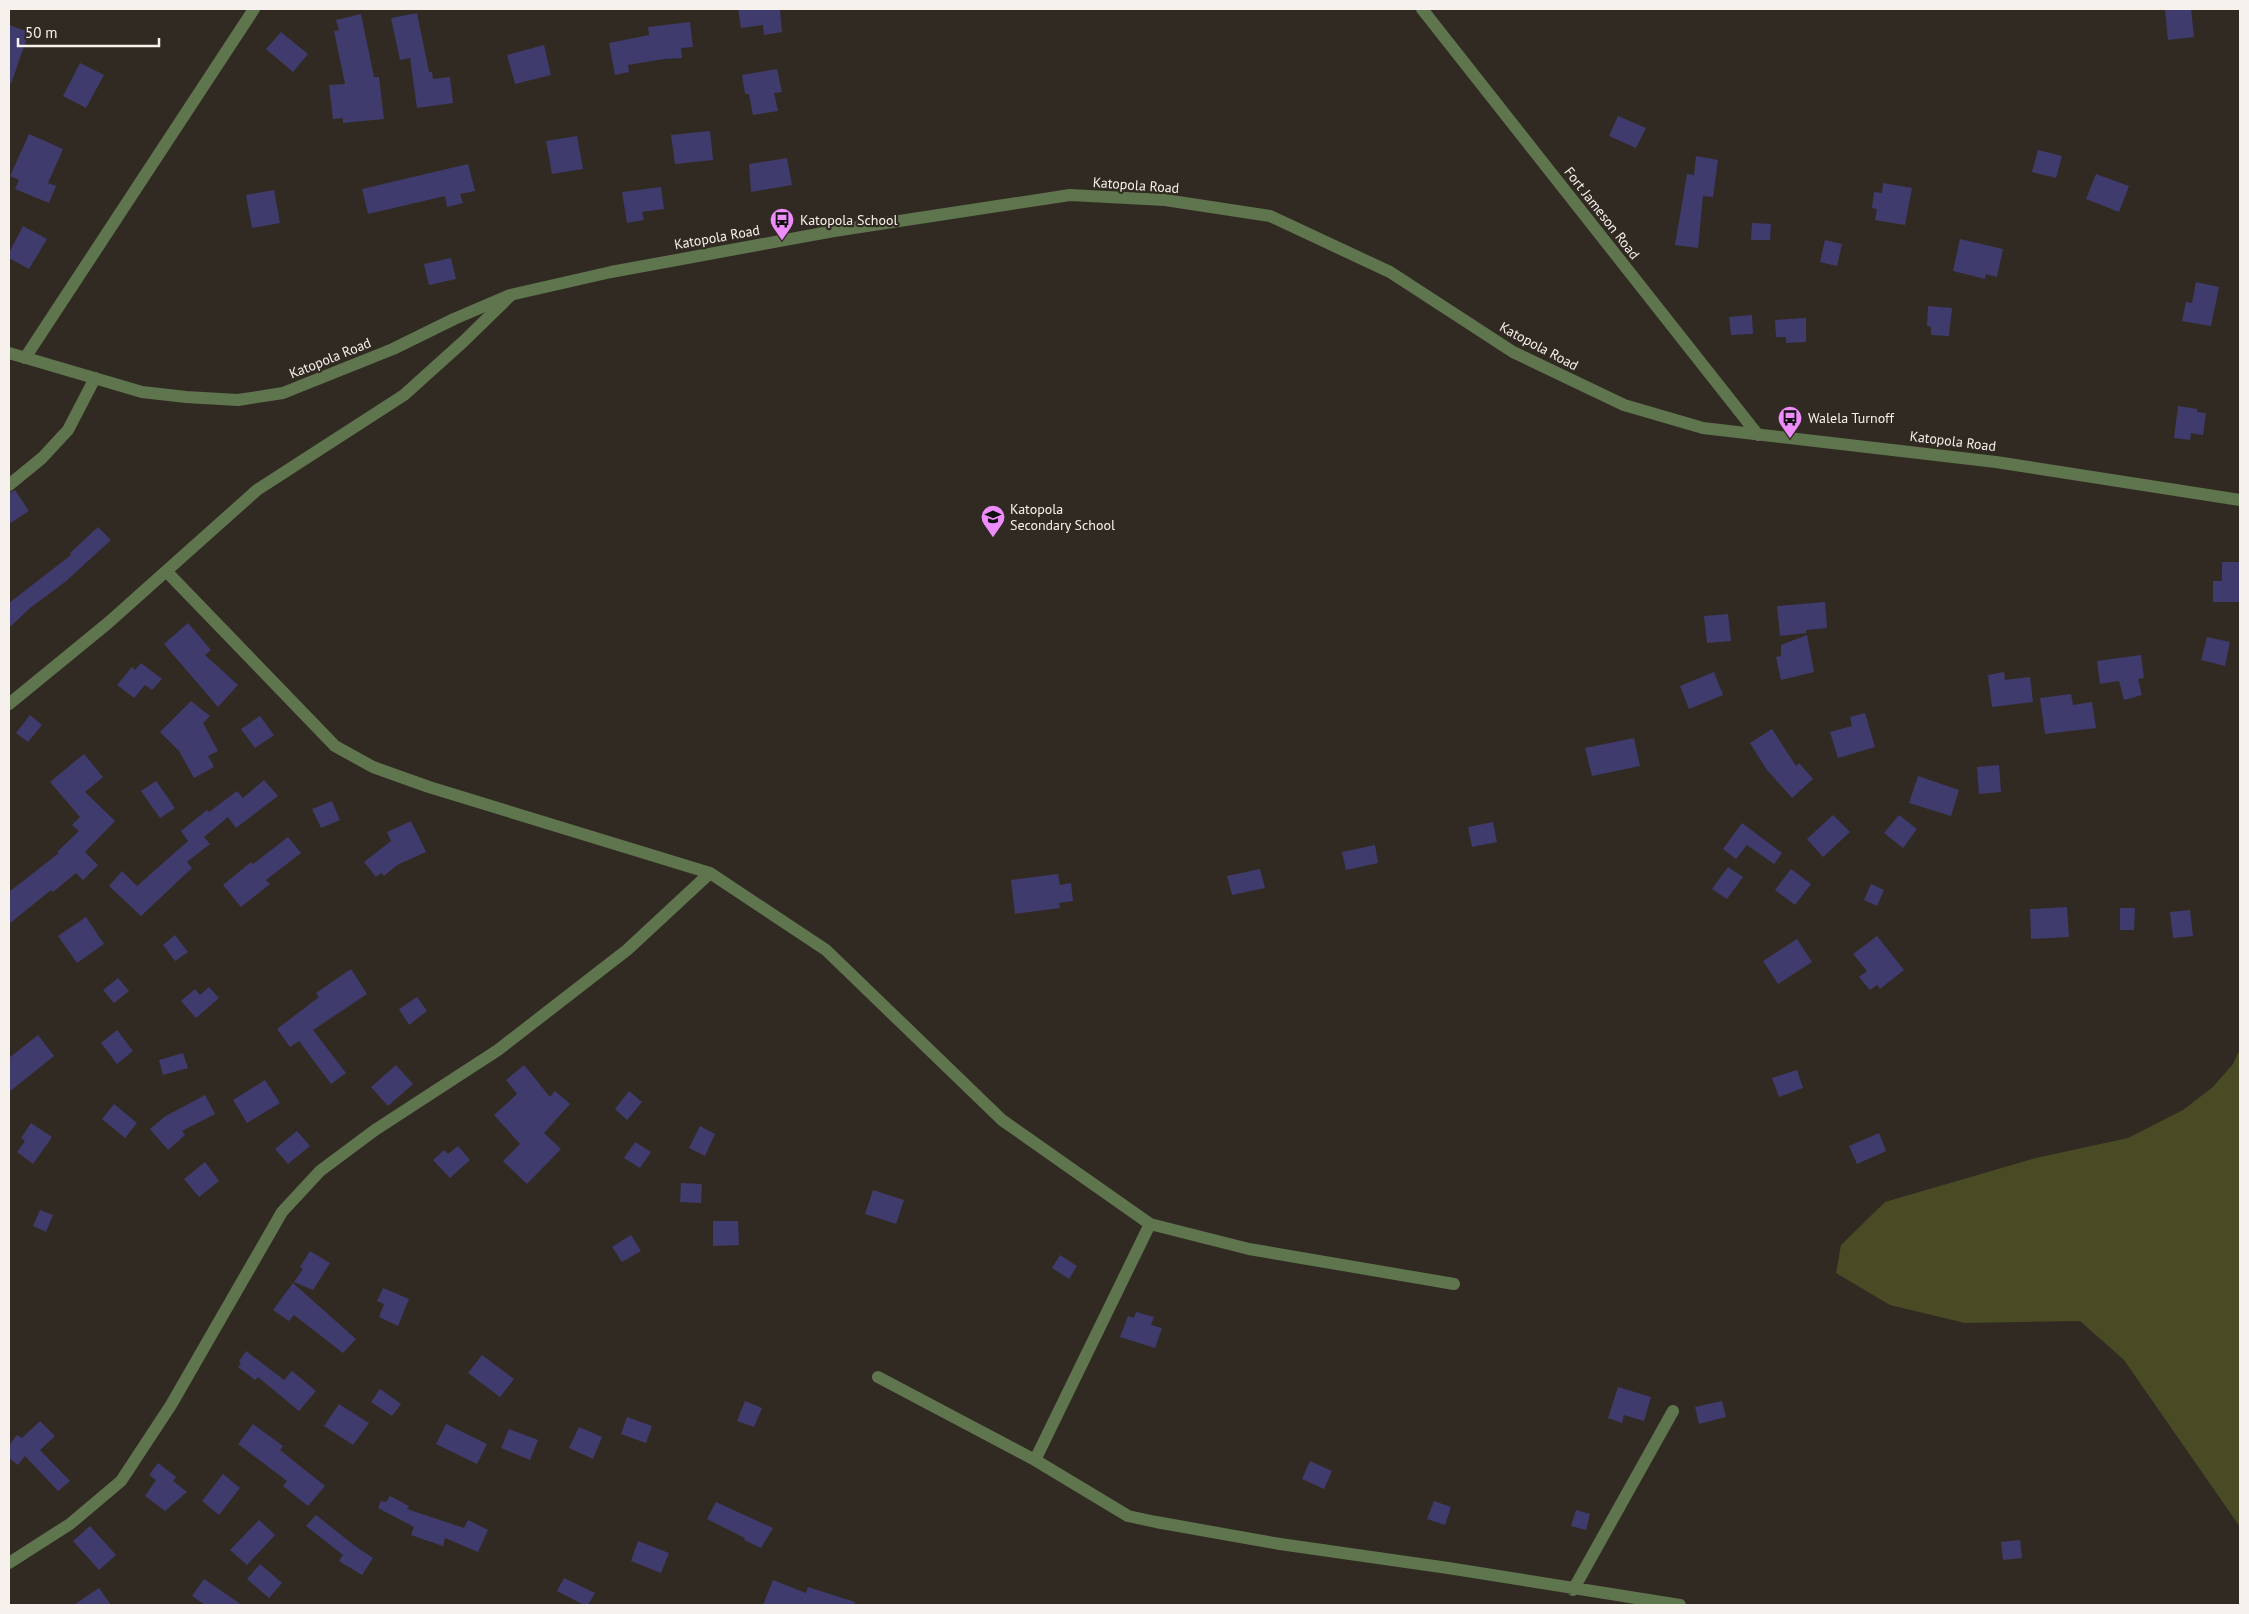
<svg xmlns="http://www.w3.org/2000/svg" width="2249" height="1614" font-family="'PT Sans',sans-serif">
<rect width="100%" height="100%" fill="#312a22"/>
<path fill="#484b24" d="M2240 1049V1527L2124 1360 2080 1321 1965 1323 1890 1305 1836 1273 1841 1245 1885 1202 2036 1158 2128 1138 2183 1110 2213 1087 2233 1064Z"/>
<path fill="#403b6d" d="M738 9H780L782 32 764 35 763 25 741 28Z
M2191 9 2194 37 2168 40 2165 10Z
M417 13 429 72H432L433 79 450 77 453 103 417 108 410 58 400 60 391 18Z
M361 14 374 77H379L384 119 343 123V118L333 119 329 85 345 84 334 31 339 30 336 20Z
M690 22 693 47 681 48 682 58 664 59 628 65 629 72 615 75 609 43 649 35 648 27Z
M9 25 29 32 11 84 9 83Z
M281 32 308 54 293 72 266 49Z
M544 45 551 75 515 84 507 55Z
M80 63 104 75 86 108 63 96Z
M777 69 782 92 774 93 778 111 753 115 749 94H745L742 75Z
M1618 116 1646 128 1636 148 1609 136Z
M710 131 713 160 675 164 671 135Z
M29 134 63 149 48 183 56 186 49 203 15 189 19 180 10 176Z
M577 136 583 169 552 174 546 141Z
M2038 150 2062 156 2056 178 2032 172Z
M1696 156 1718 160 1713 197 1703 196 1698 248 1675 245 1687 174 1694 175Z
M787 158 792 185 751 192 749 164Z
M468 164 475 191 460 194 463 203 447 207 445 196 368 214 362 189Z
M2096 174 2129 186 2119 212 2086 199Z
M1883 183 1912 188 1905 225 1875 220 1877 209 1872 208 1874 192 1882 193Z
M661 187 664 209 642 212 644 220 627 223 622 192Z
M274 190 280 223 252 228 246 195Z
M1752 223 1771 224 1770 240H1751Z
M23 226 47 239 29 269 9 258V253Z
M1960 239 2003 249 1997 277 1986 274 1985 279 1953 271Z
M1825 240 1842 244 1837 266 1820 262Z
M451 258 456 279 429 285 424 264Z
M2196 282 2219 287 2211 326 2182 321 2186 302 2192 303Z
M1928 306 1952 308 1949 336 1931 335V327L1927 326Z
M1752 315 1753 334 1731 335 1729 317Z
M1806 318V342L1786 343V337H1776L1775 320Z
M2178 406 2197 409V412L2206 413 2203 435 2191 433 2190 440 2174 438Z
M15 490 29 511 9 524V493Z
M98 527 111 540 65 582 30 608 9 628V603L71 555 70 553Z
M2222 562H2240V602H2213V581H2222Z
M1825 602 1827 628 1806 630V633L1780 636 1777 606Z
M1728 614 1731 641 1707 643 1704 616Z
M188 623 211 650 205 655 238 685 218 707 164 644Z
M1807 635 1814 672 1781 680 1776 657 1781 656V645Z
M2207 637 2230 642 2225 666 2201 660Z
M2141 655 2144 678 2138 679 2142 695 2124 700 2119 681 2100 684 2097 661Z
M141 663 162 679 152 690 145 685 134 698 117 685 132 667 135 670Z
M1714 672 1723 695 1689 709 1680 686Z
M2004 672 2005 680 2030 677 2033 702 1992 707 1988 675Z
M2071 694 2073 705 2092 702 2096 728 2045 734 2040 698Z
M191 701 210 716 203 723 218 751 208 756 214 767 194 778 179 751 160 732Z
M1865 713 1875 747 1838 758 1830 732 1852 726 1850 717Z
M30 715 42 725 28 742 16 733Z
M260 716 274 735 255 748 241 729Z
M1772 729 1796 766 1799 763 1813 779 1792 798 1767 770 1750 743Z
M1634 738 1640 766 1592 776 1585 748Z
M84 754 103 777 85 792 115 821 85 852 98 865 83 880 76 873 53 892 51 890 9 924V892L59 853 57 852 79 831 72 825 80 817 50 782Z
M1999 765 2001 792 1979 794 1977 767Z
M1918 776 1959 790 1951 816 1909 803Z
M264 780 278 796 236 828 228 817 204 837 210 844 187 862 192 868 141 916 109 886 122 871 137 886 188 841 181 831 207 810 209 812 237 791 243 798Z
M156 781 175 808 160 818 141 791Z
M332 801 340 820 321 828 312 809Z
M1833 815 1850 832 1823 857 1807 839Z
M1899 815 1917 829 1903 848 1884 833Z
M411 821 426 852 397 865 384 876 381 873 376 877 364 862 391 841 387 832Z
M1493 822 1497 842 1472 847 1468 827Z
M1742 823 1782 853 1774 864 1747 845 1736 859 1723 849Z
M288 837 301 853 266 880 270 884 241 907 223 885 251 862 253 864Z
M1375 845 1378 863 1346 870 1342 852Z
M1728 867 1743 877 1727 899 1712 889Z
M1260 869 1265 888 1232 895 1227 876Z
M1791 869 1811 884 1795 905 1775 890Z
M1058 874 1060 885 1071 883 1073 901 1059 903 1060 908 1015 914 1011 880Z
M1871 884 1884 890 1877 906 1864 900Z
M2067 907 2069 937 2031 939 2030 909Z
M2120 908H2135L2134 930H2120Z
M2190 910 2193 936 2173 938 2170 912Z
M86 917 104 944 77 963 58 936Z
M175 935 188 952 175 961 163 945Z
M1877 936 1904 970 1880 989 1877 985 1870 990 1859 977 1867 971 1853 954Z
M1797 939 1812 962 1778 984 1763 961Z
M351 969 367 994 313 1030 346 1073 331 1084 299 1041 290 1047 277 1029 319 997 316 993Z
M118 978 129 991 114 1003 103 990Z
M209 987 219 998 196 1018 181 1001 195 989 200 995Z
M417 997 427 1011 409 1025 399 1009Z
M117 1030 133 1051 117 1064 101 1043Z
M38 1035 54 1056 9 1092V1058Z
M183 1053 188 1068 163 1075 159 1060Z
M396 1065 413 1084 388 1106 371 1087Z
M524 1065 550 1097 555 1091 570 1104 544 1133 561 1149 527 1184 503 1161 520 1144 494 1115 517 1094 506 1080Z
M1797 1070 1803 1088 1779 1097 1772 1078Z
M265 1080 280 1103 247 1123 233 1100Z
M629 1091 642 1102 627 1120 615 1109Z
M205 1095 215 1114 182 1131 185 1135 168 1150 150 1129 164 1117Z
M114 1104 137 1123 125 1138 102 1119Z
M31 1123 52 1137 33 1164 17 1152 25 1141 21 1138Z
M700 1126 715 1134 705 1156 689 1148Z
M297 1131 310 1146 288 1164 275 1149Z
M1879 1133 1886 1151 1857 1164 1849 1146Z
M635 1142 651 1152 640 1168 624 1158Z
M458 1146 470 1160 450 1178 433 1160 444 1150 448 1154Z
M205 1162 219 1181 199 1197 184 1179Z
M681 1183 702 1184 701 1203 680 1202Z
M873 1190 904 1200 896 1224 865 1214Z
M40 1210 53 1215 46 1232 33 1226Z
M713 1221H738L739 1245 713 1246Z
M631 1235 641 1251 622 1262 612 1247Z
M310 1251 330 1263 313 1290 294 1282 303 1269 300 1267Z
M1060 1255 1077 1266 1069 1279 1052 1268Z
M293 1283 356 1339 343 1353 294 1315 289 1321 273 1310Z
M383 1288 409 1299 398 1326 379 1317 384 1304 377 1301Z
M1136 1312 1154 1317 1151 1325 1162 1328 1155 1348 1120 1337 1128 1316 1134 1318Z
M246 1351 284 1380 292 1371 316 1391 299 1411 258 1377 255 1380 238 1367 241 1363 239 1361Z
M482 1355 514 1379 500 1397 468 1373Z
M1618 1387 1651 1397 1644 1421 1624 1415 1622 1423 1608 1418Z
M380 1389 401 1404 392 1416 371 1402Z
M745 1401 762 1408 754 1427 737 1421Z
M1722 1401 1726 1417 1699 1424 1695 1407Z
M339 1404 369 1423 353 1445 324 1426Z
M627 1417 652 1426 646 1443 621 1434Z
M40 1421 55 1436 40 1450 70 1481 58 1491 25 1456 18 1465 9 1458V1445L17 1435 22 1438Z
M253 1424 283 1446 280 1450 325 1486 308 1506 283 1486 287 1481 238 1444Z
M446 1424 487 1444 477 1464 436 1444Z
M579 1427 602 1437 593 1459 569 1448Z
M509 1429 538 1440 530 1460 501 1448Z
M1310 1461 1332 1471 1324 1489 1302 1479Z
M158 1463 176 1477 173 1481 187 1492 165 1511 145 1496 156 1480 149 1475Z
M223 1474 240 1488 219 1515 202 1501Z
M390 1496 409 1506 407 1509 464 1528 468 1520 488 1530 478 1552 445 1538 443 1546 411 1535 414 1527 378 1508 381 1501 386 1502Z
M1434 1501 1451 1507 1445 1525 1427 1519Z
M716 1502 773 1528 761 1548 744 1540 745 1538 707 1519Z
M1576 1510 1590 1514 1586 1530 1571 1526Z
M316 1515 355 1546 373 1558 362 1575 339 1561 343 1555 306 1526Z
M259 1520 275 1535 247 1565 230 1550Z
M90 1526 116 1555 99 1570 73 1541Z
M2020 1540 2022 1558 2003 1560 2001 1542Z
M638 1541 669 1553 661 1573 631 1561Z
M260 1564 282 1583 269 1598 247 1579Z
M564 1578 595 1593 588 1605H584L557 1591Z
M204 1579 242 1605H205L192 1596Z
M773 1580 806 1593 808 1587 855 1602 854 1605H763Z
M99 1588 111 1605H74Z"/>
<g fill="none" stroke-linecap="round" stroke-linejoin="round">
<path stroke="#5f754e" stroke-width="12" d="M25 358 254 9
M9 485 42 458 68 430 95 378
M166 571 335 746 373 767 429 787 710 873 826 950 1002 1120 1150 1224 1249 1249 1454 1284
M9 704 108 623 257 490 404 395 464 341 510 296
M878 1377 1035 1460 1128 1516 1156 1522 1280 1544 1448 1568 1680 1605
M1035 1460 1150 1224
M9 1563 70 1524 121 1481 171 1405 282 1212 320 1171 375 1130 498 1050 627 950 710 873
M1573 1590 1673 1411"/>
<path stroke="#5f754e" stroke-width="12" d="M1422 9 1758 435
M9 353 142 392 186 397 238 400 283 393 393 349 454 319 510 295 611 272 834 231 1070 195 1165 200 1270 216 1390 272 1513 352 1624 405 1703 428 1996 462 2240 500"/>
</g>
<defs>
<symbol id="bus-pin" viewBox="-11 -11 22 30"><path d="M0 17L-7.5 6A9.5 9.5 0 1 1 7.5 6Z" fill="#ed8cfa" stroke="#312a22"/><path d="M-5-6H5V4H4V6H2V4H-2V6H-4V4H-5ZM-3.5-4V0h7V-4ZM-3.5 1.2v1.5H-2V1.2ZM2 1.2v1.5H3.5V1.2Z" fill="#111"/></symbol>
<symbol id="school-pin" viewBox="-11 -11 22 30"><path d="M0 17L-7.5 6A9.5 9.5 0 1 1 7.5 6Z" fill="#ed8cfa" stroke="#312a22"/><path d="M0-5L7-2L0 1L-7-2ZM-4 1L0 2.5L4 1V4Q0 6-4 4Z" fill="#111"/></symbol>
</defs>
<g fill-rule="evenodd">
<use href="#bus-pin" x="768" y="206" width="28" height="38"/>
<use href="#bus-pin" x="1776" y="404" width="28" height="38"/>
<use href="#school-pin" x="979" y="503" width="28" height="38"/>
</g>
<g text-anchor="middle" dominant-baseline="central" stroke-width="4.5" stroke-linejoin="round" paint-order="stroke">
<g font-size="14" fill="#f6f1ec" stroke="#312a22">
<text transform="translate(1136 185) rotate(4)">Katopola Road</text>
<text transform="translate(1602 213) rotate(52)">Fort Jameson Road</text>
<text transform="translate(717 237) rotate(-10)">Katopola Road</text>
<text transform="translate(1539 346) rotate(28)">Katopola Road</text>
<text transform="translate(330 358) rotate(-22)">Katopola Road</text>
<text transform="translate(1953 441) rotate(7)">Katopola Road</text>
</g>
<g font-size="14" fill="#f6f1ec" stroke="#312a22" text-anchor="start">
<text x="800" y="220">Katopola School</text>
<text x="1808" y="418">Walela Turnoff</text>
<text x="1010" y="509">Katopola<tspan x="1010" dy="16">Secondary School</tspan></text>
</g>
</g>
<rect width="2249" height="1614" fill="none" stroke="#f6f1ec" stroke-width="20"/>
<path d="M18 38v8h141v-8" fill="none" stroke="#f6f1ec" stroke-width="2.5"/>
<text x="25" y="38" font-size="15" fill="#f6f1ec" stroke="#312a22" stroke-width="4" paint-order="stroke">50 m</text>
</svg>
